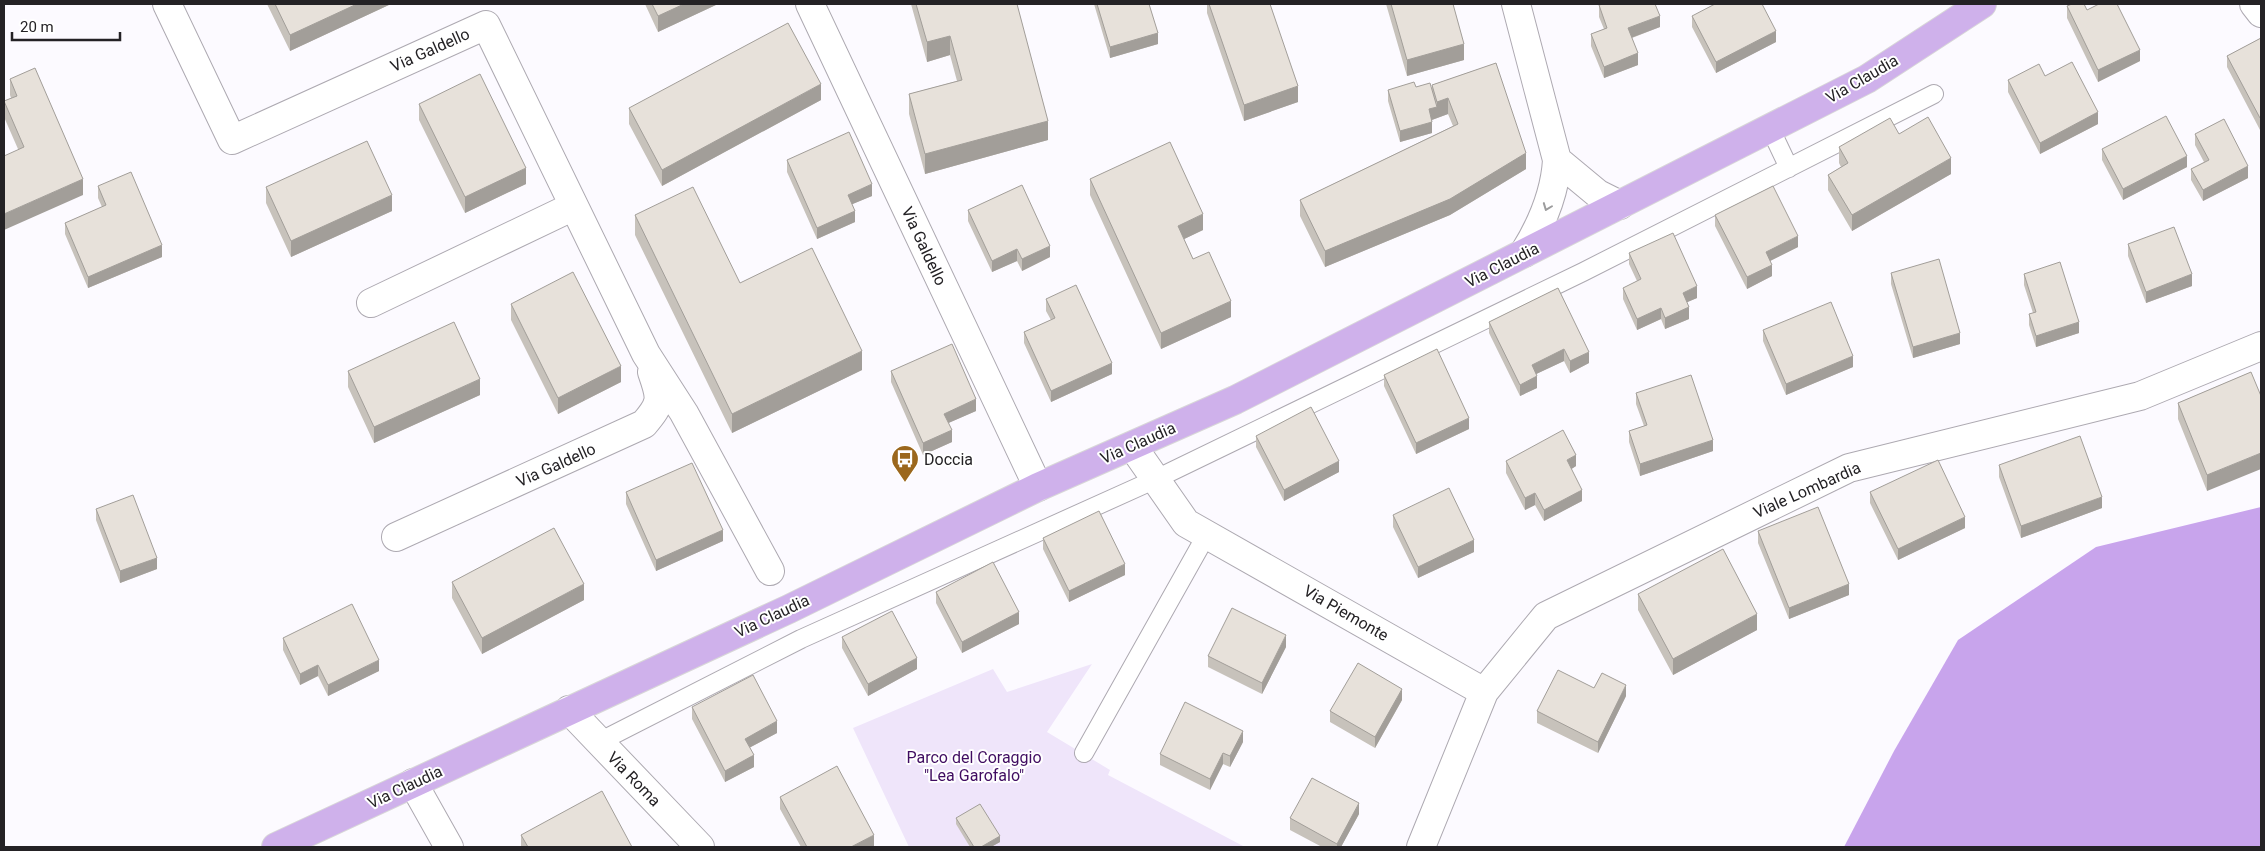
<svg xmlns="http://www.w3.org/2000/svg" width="2265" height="851" font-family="Roboto,sans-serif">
<rect width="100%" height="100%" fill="#fcfaff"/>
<path fill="#efe5fa" d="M1092 664 1047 732 1110 770 1108 775 1245 847H909L853 728 993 669 1007 692Z"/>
<path fill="#c8a4ec" d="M2261 507V847H1844L1894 751 1958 640 2096 547Z"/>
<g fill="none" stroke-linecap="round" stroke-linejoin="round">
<defs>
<path id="lane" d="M1770 128 1789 168
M599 742 801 639 1156 479 1583 272 1934 94
M1084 753 1207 534"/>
<path id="street" d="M167 4 232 140 486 25 646 354 684 413 770 571
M810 4 1038 487
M1516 4 1557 160C1555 194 1542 224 1524 253
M2254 4 2261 13
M1557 160 1598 194 1620 205
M371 303 574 206
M1133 447 1186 523 1484 692
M396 537 644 424C663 402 661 398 652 372
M569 710 700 847
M413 783 449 847
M1421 847 1484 692 1546 616 1849 468 2140 396 2261 346"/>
<path id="primary" d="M276 847 789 609 1038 487 1235 400 1867 79 1982 4"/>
</defs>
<use href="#lane" stroke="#ada9b1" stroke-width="20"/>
<use href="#street" stroke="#ada9b1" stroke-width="30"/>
<use href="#primary" stroke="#d8d7d8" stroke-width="30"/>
<use href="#lane" stroke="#fff" stroke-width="18"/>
<use href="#street" stroke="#fff" stroke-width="28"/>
<use href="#primary" stroke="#cfb1eb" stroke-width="28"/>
</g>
<path fill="#c7c2bb" d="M267 4H391L290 51Z
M645 4H718L658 32Z
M911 4H1017L1048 140 925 174 909 114V94L957 81 950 55 927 62Z
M1094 4H1149L1158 44 1110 58Z
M1207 4H1270L1298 102 1244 121 1207 13Z
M1386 4H1453L1464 60 1407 76Z
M1599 5 1660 27 1632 38 1638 65 1604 78 1591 46V34L1604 29 1599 17Z
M2067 6 2087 10 2140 61 2098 82 2067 18Z
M1692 16 1776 42 1716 73 1692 27Z
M2261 38 2260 130 2227 67V56Z
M1496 63 1526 169 1450 215 1325 267 1300 216V200L1453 126 1448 114 1432 120V133L1400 142 1388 101V90L1416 87 1432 89V85Z
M2045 76 2098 124 2040 154 2008 92V80Z
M10 79 83 195 18 149 4 117V101L11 98 10 95Z
M821 100 662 186 629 124V108Z
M419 104 526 184 465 213 419 120Z
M1899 134 1951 174 1852 231 1828 190V175L1841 167 1839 163V147Z
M2195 134 2248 178 2203 201 2191 180V169L2204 162 2195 145Z
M2102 149 2187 167 2123 200 2102 160Z
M787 160 872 196 852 204 855 222 817 239 787 172Z
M1090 179 1203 230 1184 239 1193 259 1231 317 1161 349 1090 195Z
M98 186 162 257 88 288 65 234V223L102 207 98 198Z
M266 187 392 211 291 257 266 203Z
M968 210 1050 257 1022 271 1017 261 992 272 968 221Z
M635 215 740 283 862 370 732 433 635 235Z
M1715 215 1798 247 1770 261 1772 276 1747 289 1715 226Z
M2128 244 2192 286 2146 303 2128 256Z
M1629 253 1697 298 1687 302 1689 319 1665 329 1661 319 1637 330 1623 299V288L1637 281 1629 264Z
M1891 273 1960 344 1913 358 1891 284Z
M2024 274 2079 333 2036 347 2029 325V314L2033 313 2024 285Z
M1558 288 1589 363 1570 373 1564 361 1536 374 1537 388 1520 396 1489 333V322Z
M1046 299 1112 374 1051 402 1024 343V332L1051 320 1046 311Z
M511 304 621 382 558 414 511 320Z
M1763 330 1853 367 1786 395 1763 341Z
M348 371 480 395 374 443 348 387Z
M891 371 976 411 948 423 952 442 923 455 891 382Z
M2251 372 2207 491 2178 419V403Z
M1384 375 1469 429 1416 454 1384 386Z
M1636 393 1713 451 1640 476 1629 442V431L1644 426 1636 404Z
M1256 436 1339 472 1284 501 1256 447Z
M1506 461 1576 466 1571 469 1582 501 1544 521 1535 505 1525 510 1506 473Z
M1999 465 2102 508 2021 538 1999 477Z
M626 492 723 541 656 571 626 504Z
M1870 492 1965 528 1898 560 1870 503Z
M96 509 157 569 120 583 96 520Z
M1393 515 1474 552 1418 578 1393 527Z
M1758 531 1849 595 1789 619 1758 543Z
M1043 538 1125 575 1069 602 1043 549Z
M452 582 584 600 482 654 452 598Z
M936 592 1019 624 962 653 936 603Z
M1638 594 1757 630 1673 675 1638 610Z
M842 637 917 669 868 696 842 648Z
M283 638 379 671 328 696 318 676 300 685 283 650Z
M1286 647 1262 694 1208 667V656Z
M1594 688 1626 696 1598 753 1537 723V711Z
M1402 700 1375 748 1330 722V711Z
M692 707 777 733 749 748 754 767 725 782 692 719Z
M1243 742 1230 767 1223 764 1210 790 1160 765V754Z
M780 797 874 846 872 847H801L780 809Z
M1359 814 1341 847H1322L1290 830V818Z
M956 818 1000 842 991 847H970L956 824Z
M521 835 632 847H521Z"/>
<path fill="#a29e99" d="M357 4H391L290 51V35Z
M684 4H718L658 32V16Z
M1660 16V27L1628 39V28Z
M1776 31V42L1716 73V62Z
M1158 33V44L1110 58V47Z
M950 36V55L927 62V42Z
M1464 44V60L1407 76V60Z
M2140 50V61L2098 82V70Z
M1638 53V65L1604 78V67Z
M821 84V100L662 186V170Z
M1298 86V102L1244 121V105Z
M1448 98V114L1429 121V109L1437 107V102Z
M2098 112V124L2040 154V143Z
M2260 118H2261V129L2260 130Z
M1048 121V140L925 174V154Z
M1432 122V133L1400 142V131Z
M1526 153V169L1450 215 1325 267V251Z
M2187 156V167L2123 200V189Z
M1951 158V174L1852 231V215Z
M2248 166V178L2203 201V190Z
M526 168V184L465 213V197Z
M83 179V195L4 230V214Z
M872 184V196L848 206V195Z
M392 195V211L291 257V241Z
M855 211V222L817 239V228Z
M1203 214V230L1178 242V226Z
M1798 236V247L1766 263V252Z
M162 245V257L88 288V277Z
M1050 246V257L1022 271V259Z
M1017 249V261L992 272V261Z
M1772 265V276L1747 289V277Z
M2192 274V286L2146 303V292Z
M1697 286V298L1683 304V293Z
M1231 301V317L1161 349V333Z
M1689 307V319L1665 329V318Z
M1661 308V319L1637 330V319Z
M2079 322V333L2036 347V336Z
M1960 333V344L1913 358V347Z
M1564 349V361L1532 376V365Z
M862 351V370L732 433V414Z
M1589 352V363L1570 373V361Z
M1853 356V367L1786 395V384Z
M1112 363V374L1051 402V391Z
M621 366V382L558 414V398Z
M1537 376V388L1520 396V385Z
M480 379V395L374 443V427Z
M976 399V411L944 425V414Z
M1469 418V429L1416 454V443Z
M952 430V442L923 455V443Z
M1713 440V451L1640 476V464Z
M2261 453V469L2207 491V475Z
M1576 455V466L1567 472V460Z
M1339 461V472L1284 501V490Z
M1582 490V501L1544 521V510Z
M1535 493V505L1525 510V498Z
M2102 497V508L2021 538V526Z
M1965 517V528L1898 560V549Z
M723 530V541L656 571V560Z
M1474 540V552L1418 578V567Z
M157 558V569L120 583V571Z
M1125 564V575L1069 602V591Z
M584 584V600L482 654V638Z
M1849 584V595L1789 619V608Z
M1019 612V624L962 653V642Z
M1757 614V630L1673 675V659Z
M1286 635V647L1262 694V683Z
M917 658V669L868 696V684Z
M379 660V671L328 696V685Z
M318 665V676L300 685V674Z
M1626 685V696L1598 753V742Z
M1402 689V700L1375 748V737Z
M777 721V733L745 750V739Z
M1243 731V742L1230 767V756Z
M1223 753V764L1210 790V779Z
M754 755V767L725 782V771Z
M1359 803V814L1341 847H1337V844Z
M874 835V846L872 847H851Z
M1000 836V842L991 847H981Z"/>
<path fill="#e7e1da" stroke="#a29e99" d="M275 4H357L290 35Z
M652 4H684L658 16Z
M916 4H1017L1048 121 925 154 909 94 962 80 950 36 927 42Z
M1097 4H1149L1158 33 1110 47Z
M1209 4H1270L1298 86 1244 105Z
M1391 4H1453L1464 44 1407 60Z
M1603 4H1655L1660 16 1628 28 1638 53 1604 67 1591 34 1607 28 1599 5Z
M1715 4H1762L1776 31 1716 62 1692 16Z
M2072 4H2084L2087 10 2099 4H2117L2140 50 2098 70 2067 6Z
M788 23 821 84 662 170 629 108Z
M2261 38V118H2260L2227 56Z
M2072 62 2098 112 2040 143 2008 80 2039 64 2045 76Z
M1496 63 1526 153 1450 199 1325 251 1300 200 1458 124 1448 98 1437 102 1432 85Z
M35 68 83 179 4 214V156L24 147 4 101 17 96 10 79Z
M480 74 526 168 465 197 419 104Z
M1414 82 1416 87 1430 83 1437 107 1429 109 1432 122 1400 131 1388 90Z
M2166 116 2187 156 2123 189 2102 149Z
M1928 117 1951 158 1852 215 1828 175 1848 163 1839 147 1890 118 1899 134Z
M2224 119 2248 166 2203 190 2191 169 2209 160 2195 134Z
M849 132 872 184 848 195 855 211 817 228 787 160Z
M367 141 392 195 291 241 266 187Z
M1170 142 1203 214 1178 226 1193 259 1209 252 1231 301 1161 333 1090 179Z
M131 172 162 245 88 277 65 223 106 205 98 186Z
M1022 185 1050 246 1022 259 1017 249 992 261 968 210Z
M1773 186 1798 236 1766 252 1772 265 1747 277 1715 215Z
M693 187 740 283 812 248 862 351 732 414 635 215Z
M2174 227 2192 274 2146 292 2128 244Z
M1673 233 1697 286 1683 293 1689 307 1665 318 1661 308 1637 319 1623 288 1641 279 1629 253Z
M1939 259 1960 333 1913 347 1891 273Z
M2060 262 2079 322 2036 336 2029 314 2036 312 2024 274Z
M573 272 621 366 558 398 511 304Z
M1076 285 1112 363 1051 391 1024 332 1055 318 1046 299Z
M1558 288 1589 352 1570 361 1564 349 1532 365 1537 376 1520 385 1489 322Z
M1831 302 1853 356 1786 384 1763 330Z
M454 322 480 379 374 427 348 371Z
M952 344 976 399 944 414 952 430 923 443 891 371Z
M1437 349 1469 418 1416 443 1384 375Z
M2251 372 2261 396V453L2207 475 2178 403Z
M1691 375 1713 440 1640 464 1629 431 1647 425 1636 393Z
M1311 407 1339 461 1284 490 1256 436Z
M1563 430 1576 455 1567 460 1582 490 1544 510 1535 493 1525 498 1506 461Z
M2080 436 2102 497 2021 526 1999 465Z
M1938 460 1965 517 1898 549 1870 492Z
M692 463 723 530 656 560 626 492Z
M1449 488 1474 540 1418 567 1393 515Z
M133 495 157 558 120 571 96 509Z
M1818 507 1849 584 1789 608 1758 531Z
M1099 511 1125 564 1069 591 1043 538Z
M554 528 584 584 482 638 452 582Z
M1723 549 1757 614 1673 659 1638 594Z
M993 562 1019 612 962 642 936 592Z
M352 604 379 660 328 685 318 665 300 674 283 638Z
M1232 608 1286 635 1262 683 1208 656Z
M892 611 917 658 868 684 842 637Z
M1358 663 1402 689 1375 737 1330 711Z
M1558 670 1594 688 1602 673 1626 685 1598 742 1537 711Z
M753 675 777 721 745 739 754 755 725 771 692 707Z
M1185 702 1243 731 1230 756 1223 753 1210 779 1160 754Z
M837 766 874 835 851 847H807L780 797Z
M1312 778 1359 803 1337 844 1290 818Z
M602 791 632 847H528L521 835Z
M980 804 1000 836 981 847H974L956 818Z"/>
<defs><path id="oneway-chevron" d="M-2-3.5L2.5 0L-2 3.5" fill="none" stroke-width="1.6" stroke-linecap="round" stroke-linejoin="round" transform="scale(1.25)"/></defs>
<use stroke="#9c9c9d" href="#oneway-chevron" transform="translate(1547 207) rotate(111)"/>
<defs>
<symbol id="bus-pin" viewBox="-11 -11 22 30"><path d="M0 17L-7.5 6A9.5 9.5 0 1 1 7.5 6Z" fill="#9b671d" stroke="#fff"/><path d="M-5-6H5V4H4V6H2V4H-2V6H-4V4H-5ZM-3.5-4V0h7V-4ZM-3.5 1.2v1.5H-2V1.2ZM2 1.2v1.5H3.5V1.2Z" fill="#fff"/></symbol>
</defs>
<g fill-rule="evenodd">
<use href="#bus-pin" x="889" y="443" width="32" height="43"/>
</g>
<g text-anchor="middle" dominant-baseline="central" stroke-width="4" stroke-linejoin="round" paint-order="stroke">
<g font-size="16" fill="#242225" stroke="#fff">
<text transform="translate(430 50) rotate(-24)">Via Galdello</text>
<text transform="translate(1862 79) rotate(-30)">Via Claudia</text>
<text transform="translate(924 246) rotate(65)">Via Galdello</text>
<text transform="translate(1502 265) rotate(-27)">Via Claudia</text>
<text transform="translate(1138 443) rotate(-24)">Via Claudia</text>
<text transform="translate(556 465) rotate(-24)">Via Galdello</text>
<text transform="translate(1807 490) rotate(-24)">Viale Lombardia</text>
<text transform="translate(1346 613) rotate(30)">Via Piemonte</text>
<text transform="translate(772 616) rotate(-25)">Via Claudia</text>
<text transform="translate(634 779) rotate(46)">Via Roma</text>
<text transform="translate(405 787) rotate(-25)">Via Claudia</text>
</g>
<g font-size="16" fill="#242225" stroke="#fff" text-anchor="start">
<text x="924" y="459">Doccia</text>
</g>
<g font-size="16" fill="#400d61" stroke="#fff">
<text x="974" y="757">Parco del Coraggio<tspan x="974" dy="18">"Lea Garofalo"</tspan></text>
</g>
</g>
<rect width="2265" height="851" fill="none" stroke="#242225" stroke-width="10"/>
<path d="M12 32v8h108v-8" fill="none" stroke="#242225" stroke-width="2.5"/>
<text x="20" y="32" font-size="15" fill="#242225" stroke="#ffffff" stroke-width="4" paint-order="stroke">20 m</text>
</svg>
